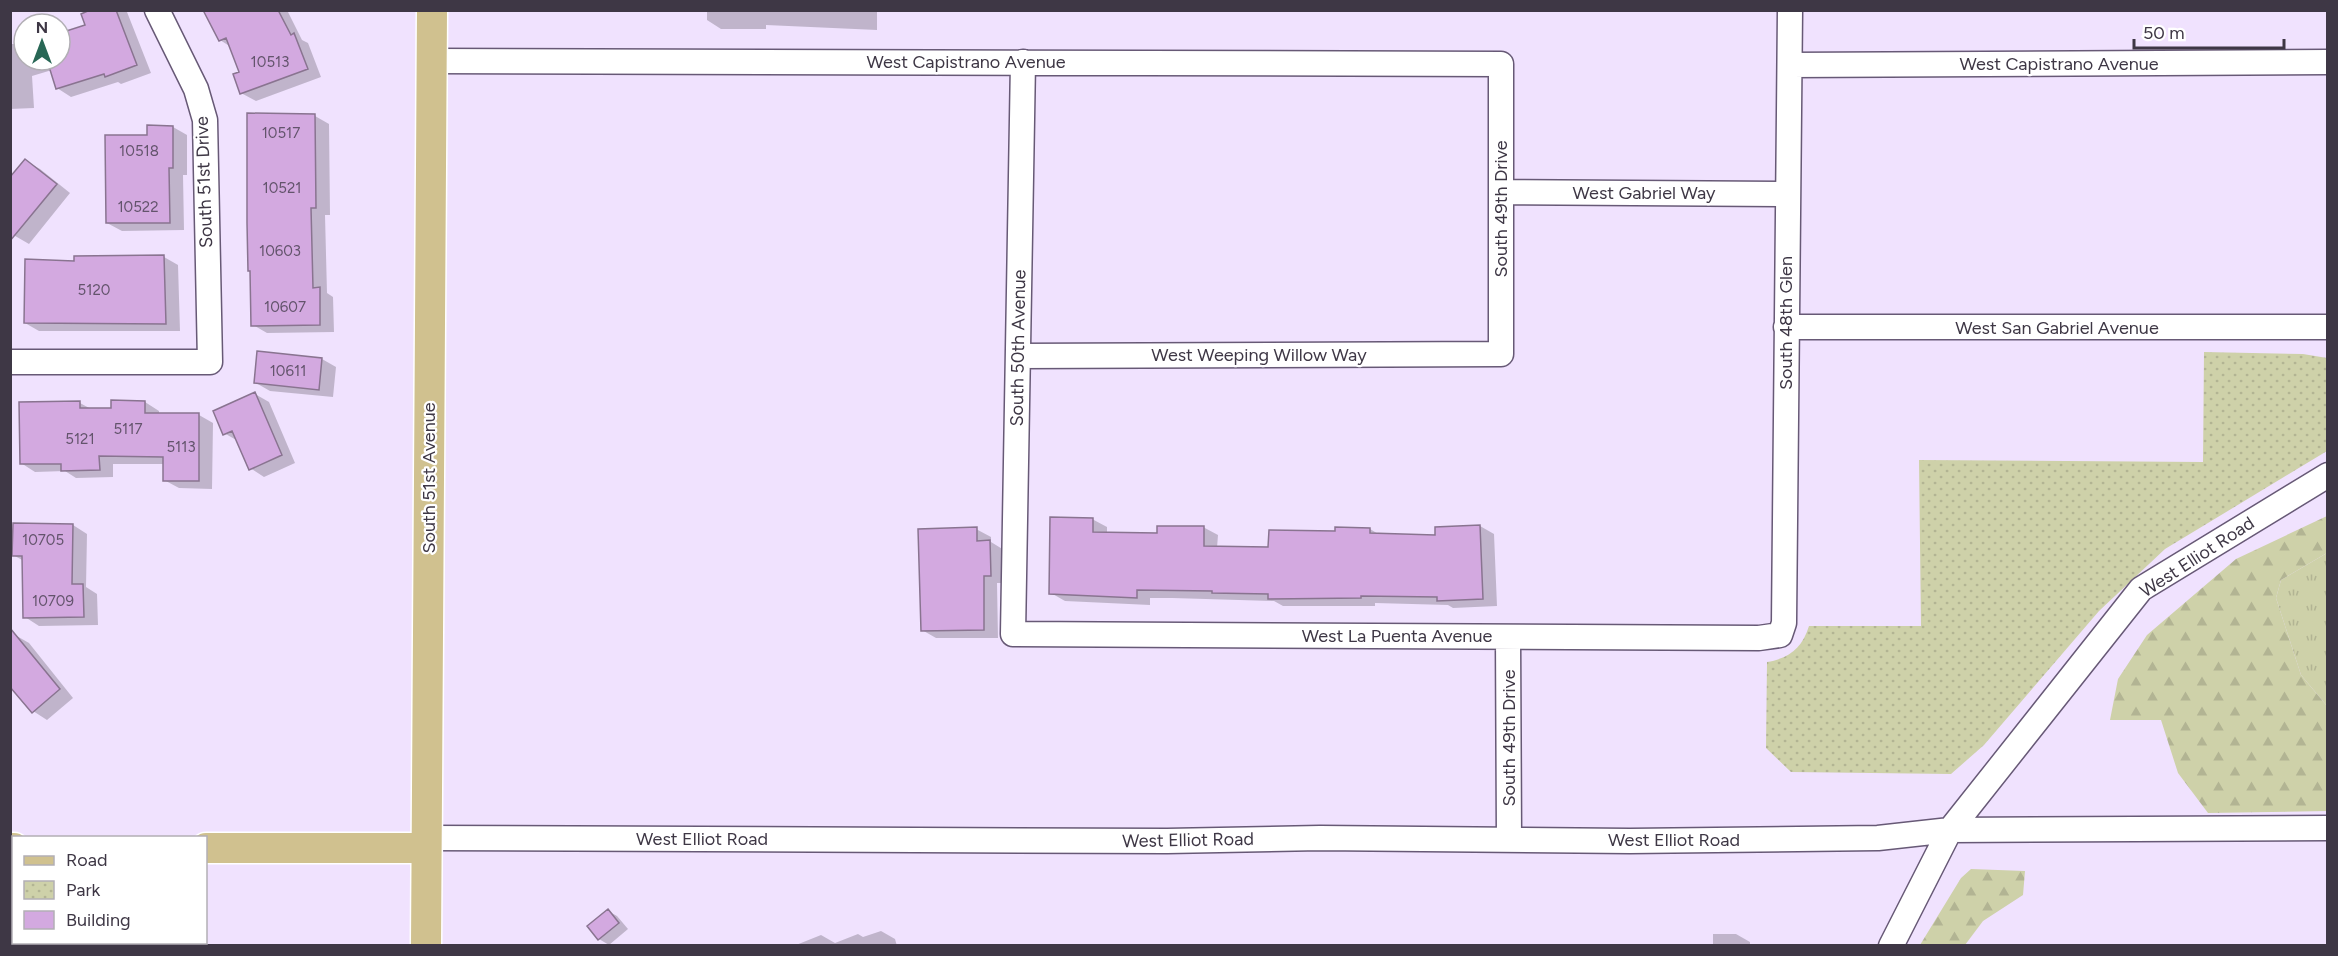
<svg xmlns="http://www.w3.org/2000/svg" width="2338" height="956" font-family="Figtree,sans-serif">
<defs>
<pattern id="grass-tufts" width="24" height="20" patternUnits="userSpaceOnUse" patternTransform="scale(1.5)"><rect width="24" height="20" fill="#ced1a9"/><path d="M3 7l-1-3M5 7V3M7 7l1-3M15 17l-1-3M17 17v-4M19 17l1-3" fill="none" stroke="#b2b493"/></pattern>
<pattern id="forest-firs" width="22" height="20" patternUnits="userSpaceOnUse" patternTransform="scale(1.5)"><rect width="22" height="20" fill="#ced1a9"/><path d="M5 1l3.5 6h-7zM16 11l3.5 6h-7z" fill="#b2b493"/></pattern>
<pattern id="park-dots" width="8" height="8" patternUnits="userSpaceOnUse" patternTransform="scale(1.5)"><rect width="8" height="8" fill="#ced1a9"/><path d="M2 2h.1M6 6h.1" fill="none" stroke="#b2b493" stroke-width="1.8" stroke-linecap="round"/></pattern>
</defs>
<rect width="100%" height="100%" fill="#f0e2fe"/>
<path fill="url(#grass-tufts)" d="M2327 553V706L2301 675 2276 598 2281 580Z"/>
<path fill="url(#forest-firs)" d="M2327 516V553L2281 580 2276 598 2301 675 2327 706V811L2208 813 2178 773 2161 720H2110L2118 679 2147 635 2236 559Z
M1971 869 2025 871 2023 895 1983 921 1965 945H1920L1961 878Z"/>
<path fill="url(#park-dots)" d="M2204 352 2303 354 2327 358V451L2165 549 2099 611 1984 745 1951 774 1791 772 1766 748 1767 662C1790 658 1802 648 1809 626H1921L1919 460 2203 462Z"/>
<path fill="#0003" d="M94 10 127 12 151 73 121 84 118 82 71 97 57 88 52 70 32 76 34 108 10 109V44H24V60H60V34L87 26Z
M205 10H287L302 40 308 43 321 77 256 101 241 93V73L231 47 220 40Z
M707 10H877V30L766 25V29H721L707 20Z
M315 116 329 124 330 215H325L327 293 333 297 334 332 267 333 253 325Z
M149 127H173L187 135V175H183L184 230 122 231 107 223 149 136Z
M26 161 40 169 70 193 29 244 10 233Z
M164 257 178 265 180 331H39L25 323 76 262Z
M322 359 336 367 333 397 270 391 256 383Z
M255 394 269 402 295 463 264 477 250 468 238 441 224 433Z
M145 402 159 411V415H199L213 423 212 489 179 488 164 480V464H113V477L76 478 65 471 35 472 21 463 80 403 91 409H112Z
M1092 519 1107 527V534H1158L1203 527 1218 535 1217 548 1270 549 1336 532 1370 529 1380 535 1436 536 1480 526 1494 534 1497 606 1453 608 1448 605 1375 603V606H1283L1274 601 1172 598H1150V605L1065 601 1051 593Z
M73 525 87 534 86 587 97 594 98 625 39 626 25 617 24 561 13 555Z
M976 529 991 537V542L1004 550 1005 583H997L998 638H936L922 630Z
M15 635 29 643 73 698 47 720 33 711Z
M608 911 617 916 628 929 609 945 599 939 589 926Z
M881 931 895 939 897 946 796 945 821 935 835 943 858 934 863 937Z
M1713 934H1736L1750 942V946H1713Z"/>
<path fill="#d3a9e0" stroke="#897490" stroke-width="1.5" d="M90 10H116L137 65 105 77 104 74 56 89 47 60H60V33L85 25 81 14Z
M203 10H278L291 35 294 33 308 69 240 94 233 74 239 72 226 38 219 41Z
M247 113 315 114 316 208H311L313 288 320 287V325L251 326 250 271H248L247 223Z
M147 125 173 126V168H169L170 223H106L105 135H147Z
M25 159 57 184 10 241V177Z
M164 255 166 324 24 323 25 259 74 261V256Z
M257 351 322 358 319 390 254 383Z
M255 392 282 455 249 470 232 431 223 435 213 411Z
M111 400 145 401V413H199V481H163V457L99 456 100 470 61 471V464H20L19 402 80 401V408H111Z
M1050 517 1093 518V532L1157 533V526H1204V546L1268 547 1269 530 1335 531V527L1370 528V533L1435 535V527L1480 525 1483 599 1437 601V597L1361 596V598L1268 599V594L1212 593V591L1137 590V598L1049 594Z
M13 523 73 524 72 584H83L84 617 23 618 22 556H12Z
M977 527V541L990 540 991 576H984V630L921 631 918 529Z
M10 628 60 689 32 713 10 687Z
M608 909 619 923 598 940 587 926Z"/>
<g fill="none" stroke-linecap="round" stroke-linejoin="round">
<defs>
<path id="minor" d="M432 61 1501 64V354L1018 356
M1023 62 1013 634 1759 638 1780 635 1784 623 1790 10
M1790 65 2328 62
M1502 192 1787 194
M1786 327H2328
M10 362H210L205 120 196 89 157 10
M1508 637 1509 839
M426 838 1167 841 1320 838 1630 841 1878 838 1950 830 2328 828
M1891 946 1950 830 2141 589 2328 475"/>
<path id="major" d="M10 848H14
M206 848H426
M426 946 432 10"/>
</defs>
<use href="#minor" stroke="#675976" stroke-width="27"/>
<use href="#major" stroke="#fff" stroke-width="33"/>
<use href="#minor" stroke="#fff" stroke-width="24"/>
<use href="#major" stroke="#d0c18f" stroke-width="30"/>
</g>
<g text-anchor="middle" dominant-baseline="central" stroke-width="4.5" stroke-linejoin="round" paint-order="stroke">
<g font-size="15" fill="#63546c">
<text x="270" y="62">10513</text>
<text x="281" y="133">10517</text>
<text x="139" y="151">10518</text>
<text x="282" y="188">10521</text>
<text x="138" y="207">10522</text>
<text x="280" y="251">10603</text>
<text x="94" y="290">5120</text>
<text x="285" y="307">10607</text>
<text x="288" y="371">10611</text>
<text x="128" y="429">5117</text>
<text x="80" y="439">5121</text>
<text x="181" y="447">5113</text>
<text x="43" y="540">10705</text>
<text x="53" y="601">10709</text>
</g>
<g font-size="18" fill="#3e3745" stroke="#fff">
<text x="966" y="62">West Capistrano Avenue</text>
<text x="2059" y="64">West Capistrano Avenue</text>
<text transform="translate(204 182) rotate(-92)">South 51st Drive</text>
<text x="1644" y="193">West Gabriel Way</text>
<text transform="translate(1501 209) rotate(-90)">South 49th Drive</text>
<text transform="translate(1786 323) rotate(-90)">South 48th Glen</text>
<text x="2057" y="328">West San Gabriel Avenue</text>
<text transform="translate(1018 348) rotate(-89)">South 50th Avenue</text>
<text x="1259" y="355">West Weeping Willow Way</text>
<text transform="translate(429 478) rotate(-90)">South 51st Avenue</text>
<text transform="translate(2197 557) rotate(-33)">West Elliot Road</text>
<text x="1397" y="636">West La Puenta Avenue</text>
<text transform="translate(1509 738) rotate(-90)">South 49th Drive</text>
<text x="702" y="839">West Elliot Road</text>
<text transform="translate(1188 840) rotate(-1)">West Elliot Road</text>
<text x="1674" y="840">West Elliot Road</text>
</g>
</g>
<rect width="2338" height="956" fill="none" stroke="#3e3745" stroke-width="24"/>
<rect x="12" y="836" width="195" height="108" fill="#ffffff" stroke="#b2afb5" stroke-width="1.5"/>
<rect x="24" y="856" width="30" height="9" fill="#d0c18f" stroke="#b2afb5" stroke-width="1.5"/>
<text x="66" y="866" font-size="18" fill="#3e3745">Road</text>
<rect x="24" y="881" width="30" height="18" fill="url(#park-dots)" stroke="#b2afb5" stroke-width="1.5"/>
<text x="66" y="896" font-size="18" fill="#3e3745">Park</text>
<rect x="24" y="911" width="30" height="18" fill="#d3a9e0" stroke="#b2afb5" stroke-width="1.5"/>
<text x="66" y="926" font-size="18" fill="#3e3745">Building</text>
<g transform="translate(42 42)"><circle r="28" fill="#ffffff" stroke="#b2afb5" stroke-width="1.5"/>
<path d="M0-4.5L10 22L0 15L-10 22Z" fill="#286755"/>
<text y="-9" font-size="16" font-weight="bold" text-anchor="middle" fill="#3e3745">N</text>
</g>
<path d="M2134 39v9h150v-9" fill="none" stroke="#3e3745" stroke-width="3"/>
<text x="2143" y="39" font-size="18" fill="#3e3745" stroke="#ffffff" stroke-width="4.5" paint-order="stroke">50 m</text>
</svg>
